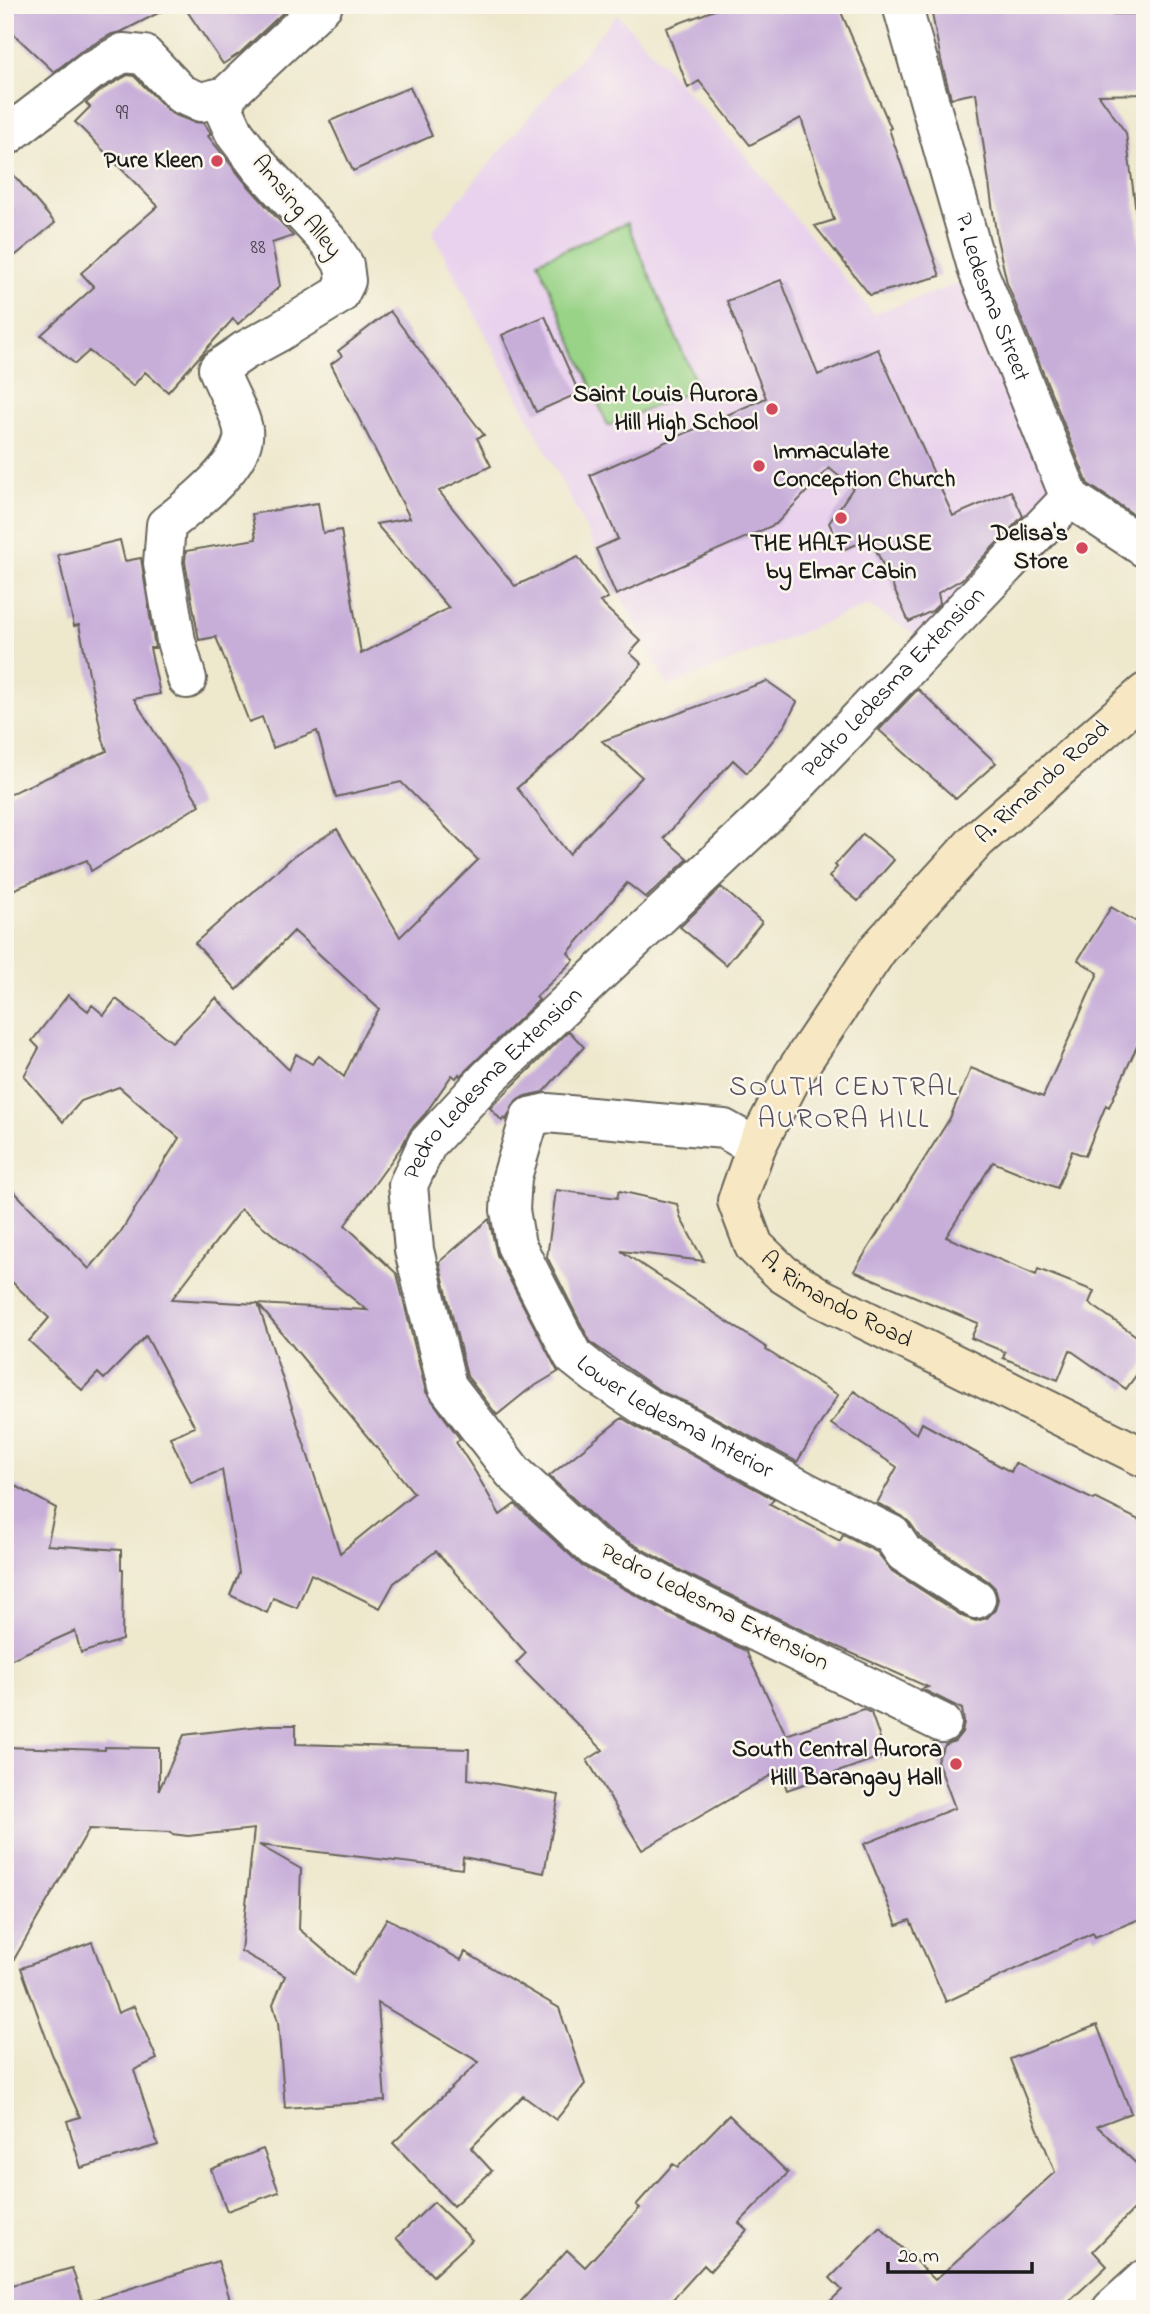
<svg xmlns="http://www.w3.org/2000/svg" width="1150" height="2314" font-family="'Indie Flower',sans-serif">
<rect width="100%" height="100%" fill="#fbf7ec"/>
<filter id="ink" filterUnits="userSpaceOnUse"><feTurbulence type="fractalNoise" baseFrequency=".0143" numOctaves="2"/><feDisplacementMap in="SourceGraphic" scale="14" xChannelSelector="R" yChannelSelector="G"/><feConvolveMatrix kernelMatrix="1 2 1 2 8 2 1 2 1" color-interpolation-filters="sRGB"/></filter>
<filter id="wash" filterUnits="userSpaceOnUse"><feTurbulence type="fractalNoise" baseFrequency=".00686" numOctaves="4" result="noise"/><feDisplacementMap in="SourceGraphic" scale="28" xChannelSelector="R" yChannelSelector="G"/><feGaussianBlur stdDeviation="1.57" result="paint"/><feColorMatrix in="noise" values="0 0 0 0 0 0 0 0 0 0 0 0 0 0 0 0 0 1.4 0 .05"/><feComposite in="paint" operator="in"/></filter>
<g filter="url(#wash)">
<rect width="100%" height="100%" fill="#eee8cd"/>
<path fill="#e9d2ed" d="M617 14 744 154 873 314 966 281 1060 503 925 641 868 605 668 687 432 231Z"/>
<path fill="#99d387" stroke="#5a7852" stroke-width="2" d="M627 223 698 388 608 426 538 261Z"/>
<g id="blocks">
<path fill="#c7aed9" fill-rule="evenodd" d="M5 5H174L121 32 112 34 80 52 54 72 5 26Z
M183 5H291L240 53 223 64Z
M728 5H838L891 128 889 129 940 276 870 295 815 226 834 220 801 118 750 145 699 81 688 88 666 28Z
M983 5H1102L1104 14H1145V94L1099 95 1126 133 1145 284V522L1088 484 1007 283 997 239 976 93 951 98 941 60 932 14Z
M128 75 134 76 172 114 193 122 204 123 211 134 208 136 244 181 293 236 272 243 280 286 238 324 233 319 168 392 145 372 133 386 89 351 75 364 41 335 94 287 81 273 158 206 75 122 90 107 86 103 103 89Z
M410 87 432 136 353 171 330 121Z
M5 165 55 223 5 264Z
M781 280 818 375 878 349 953 516 1011 491 1023 516 962 579 938 593 940 603 932 611 909 622 871 539 842 550 829 523 853 488 829 468 776 524 616 595 596 549 618 539 590 475 766 398 727 301Z
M390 311 484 435 477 438 491 466 439 491 515 586 578 557 608 598 600 602 641 641 630 653 642 664 560 751 517 788 569 854 642 777 602 741 767 681 797 702 785 725 747 773 733 760 664 838 688 859 646 898 627 883 568 953 574 960 536 997 539 1000 460 1076 459 1074 456 1078 452 1075 425 1114 411 1129 402 1146 345 1225 397 1274 426 1392 460 1439 456 1442 476 1473 500 1515 515 1504 582 1566 669 1613 746 1651 786 1735 863 1709 871 1713 886 1755 787 1790 780 1770 642 1850 587 1760 603 1750 516 1663 526 1653 436 1551 394 1583 380 1608 311 1574 297 1608 273 1598 267 1613 230 1595 239 1573 222 1470 191 1483 170 1437 195 1427 146 1336 104 1379 98 1373 82 1390 29 1341 49 1318 5 1275V1182L89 1269 120 1233 179 1138 119 1087 81 1101 63 1122 24 1076 39 1048 32 1041 68 995 88 1011 92 1005 104 1015 116 999 172 1042 216 998 289 1070 296 1054 312 1064 319 1056 344 1077 362 1037 379 1009 294 931 237 990 195 943 294 856 337 829 400 937 478 860 401 782 336 797 317 731 273 748 262 717 249 722 216 637 199 640 185 562 186 551 256 539 252 514 318 503 323 533 341 530 361 654 449 608 376 524 410 518 331 364 342 356 338 351ZM241 1209 367 1310 258 1304 414 1493 340 1553 258 1304 172 1299Z
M545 316 579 393 536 412 502 335Z
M120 540 125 561 141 558 155 648H150L160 694 134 699 200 805 91 871 87 860 5 893V796L107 751 102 736 79 625 74 626 58 555Z
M918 689 996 763 956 799 879 730Z
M863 834 894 860 858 901 829 877 837 867 835 865Z
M721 887 762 922 726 965 680 927Z
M1111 907 1145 927V1029L1109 1107 1106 1105 1085 1156 1072 1151 1057 1188 993 1162 946 1237 1036 1275 1038 1269 1094 1291 1089 1303 1145 1342V1363L1126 1389 1070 1350 1058 1380 1003 1358 1005 1352 971 1338 978 1323 854 1271 950 1118 971 1068 1043 1097 1098 973 1078 960Z
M569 1031 584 1047 543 1092 525 1096 516 1101 506 1120 504 1118 502 1121 490 1108Z
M556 1190 617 1198 619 1191 677 1204 681 1219 704 1261 621 1251 767 1348 766 1350 838 1395 797 1462 688 1403 662 1392 590 1342 547 1257Z
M489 1219 497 1255 558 1372 528 1390 497 1415 467 1376 439 1262Z
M854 1391 917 1434 922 1423 1011 1472 1015 1463 1094 1500 1095 1498 1145 1523V1917L1095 1937 1093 1933 946 2002 910 1920 897 1925 864 1844 955 1808 937 1760 945 1745 955 1741 962 1732 964 1722 962 1709 922 1689 928 1687 831 1644 689 1575 606 1529 549 1476 622 1418 640 1429 668 1442 774 1499 770 1504 840 1541 843 1535 877 1552 892 1571 964 1617 976 1621 987 1618 995 1610 998 1599 995 1588 988 1581 920 1537 910 1523 902 1516 877 1503 897 1467 831 1424Z
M5 1480 56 1508 47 1545 121 1550V1569H123L122 1640 81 1653 75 1631 5 1662Z
M268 1725H296V1744L469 1749 468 1779 559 1795 544 1873 463 1857 462 1869 259 1845 301 1869 299 1929 353 1975 387 1918 461 1960 465 1952 559 2008 585 2084 556 2120 523 2096 471 2148 492 2171 453 2206 393 2143 479 2062 378 2003 385 2101 285 2108 278 2022 273 2004 285 1976 241 1951 254 1829 188 1836 172 1834 171 1832 89 1829 5 1975V1747L105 1750V1747L159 1748V1790L184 1735Z
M92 1942 118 2013 134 2006 157 2059 134 2070 158 2145 81 2168 67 2121 80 2117 52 2054 21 1968Z
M1097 2025 1131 2113 1097 2126 1145 2172V2198L1093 2251 1107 2266 1061 2309H822L842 2290 830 2278 880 2227 935 2280 1055 2172 1010 2059Z
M729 2115 788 2173 739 2223 747 2230 710 2271 704 2265 664 2309H514L567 2250 585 2267 640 2208 636 2205 673 2164 678 2167Z
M263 2149 279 2192 227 2211 211 2169Z
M434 2202 472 2240 433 2276 396 2238Z
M218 2261 233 2309H94L93 2300Z
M72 2268 85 2309H5V2287Z"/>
</g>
</g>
<g filter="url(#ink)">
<use href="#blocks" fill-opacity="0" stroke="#66635a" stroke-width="2"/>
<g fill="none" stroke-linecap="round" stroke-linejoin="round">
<defs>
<g id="minor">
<path id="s1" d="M902 5 978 271 1070 498 1145 548"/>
<path d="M5 137 91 71 123 53 144 55 181 94 201 102 226 96 323 5"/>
<path d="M187 679 176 641 163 563 166 525C189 507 248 462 243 430 241 415 224 385 218 369L244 351 279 332 339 295 346 281 344 265 330 243 261 168 235 134 224 110 226 96"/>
<path id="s2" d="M756 1147 724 1129 547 1113 530 1117 512 1177 510 1210 516 1245 573 1356 597 1375 652 1411 678 1422 804 1491 892 1535 904 1553 976 1599"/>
<path id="s3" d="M942 1723 679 1594 593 1547 513 1472 447 1386 414 1250 408 1185 427 1144 489 1077 780 802 1070 498"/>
</g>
<path id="tertiary" d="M1112 2309 1145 2279"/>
<g id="secondary">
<path id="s4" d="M1145 693 977 840 878 949 793 1075 756 1147 737 1201 754 1246 783 1274 821 1298 1145 1458"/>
</g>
</defs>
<use href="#minor" stroke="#66635a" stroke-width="42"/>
<use href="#tertiary" stroke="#66635a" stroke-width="42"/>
<use href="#secondary" stroke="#66635a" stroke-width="42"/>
<use href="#minor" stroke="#fff" stroke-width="38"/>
<use href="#tertiary" stroke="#fff" stroke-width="38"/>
<use href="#secondary" stroke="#f7e8c3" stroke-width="38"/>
</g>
</g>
<g fill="#d1495b" stroke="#fbf7ec" stroke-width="2.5">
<circle cx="217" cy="161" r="7"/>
<circle cx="772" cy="409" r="7"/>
<circle cx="759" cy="466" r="7"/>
<circle cx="841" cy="518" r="7"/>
<circle cx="1082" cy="548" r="7"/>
<circle cx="956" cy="1764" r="7"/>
</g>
<g text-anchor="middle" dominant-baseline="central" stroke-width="5" stroke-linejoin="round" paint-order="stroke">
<g font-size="21" fill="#47404b">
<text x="122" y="114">99</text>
<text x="258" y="248">88</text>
</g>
<g font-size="24" font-weight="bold" fill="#1c1c1c" stroke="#fbf7ec" text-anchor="end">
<text x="203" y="161">Pure Kleen</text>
<text x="758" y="395">Saint Louis Aurora<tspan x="758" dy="28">Hill High School</tspan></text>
<text x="773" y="452" text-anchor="start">Immaculate<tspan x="773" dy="28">Conception Church</tspan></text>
<text x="1068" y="534">Delisa's<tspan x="1068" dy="28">Store</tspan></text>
<text x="841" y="544" text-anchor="middle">THE HALF HOUSE<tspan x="841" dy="28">by Elmar Cabin</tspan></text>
<text x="942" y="1750">South Central Aurora<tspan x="942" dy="28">Hill Barangay Hall</tspan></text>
</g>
<g font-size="24" fill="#1c1c1c" stroke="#fbf7ec">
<text transform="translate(296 207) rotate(50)">Amsing Alley</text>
<text stroke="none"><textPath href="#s1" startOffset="306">P. Ledesma Street</textPath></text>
<text stroke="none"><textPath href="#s3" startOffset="1516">Pedro Ledesma Extension</textPath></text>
<text transform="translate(1043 783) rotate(-42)">A. Rimando Road</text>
<text stroke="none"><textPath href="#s3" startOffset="948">Pedro Ledesma Extension</textPath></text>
<text stroke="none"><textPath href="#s4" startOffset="808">A. Rimando Road</textPath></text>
<text stroke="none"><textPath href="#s2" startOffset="607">Lower Ledesma Interior</textPath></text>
<text transform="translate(714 1608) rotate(27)">Pedro Ledesma Extension</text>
</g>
<g font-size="28" letter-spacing="2" fill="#584f5e" stroke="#fbf7ec">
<text x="844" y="1088">SOUTH CENTRAL<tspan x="844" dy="32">AURORA HILL</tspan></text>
</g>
</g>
<rect width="1150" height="2314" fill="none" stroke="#fbf7ec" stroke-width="28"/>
<path d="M888 2262v10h144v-10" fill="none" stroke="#1c1c1c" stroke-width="3.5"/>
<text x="898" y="2262" font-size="21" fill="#1c1c1c" stroke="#fbf7ec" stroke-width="5" paint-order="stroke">20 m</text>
</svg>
